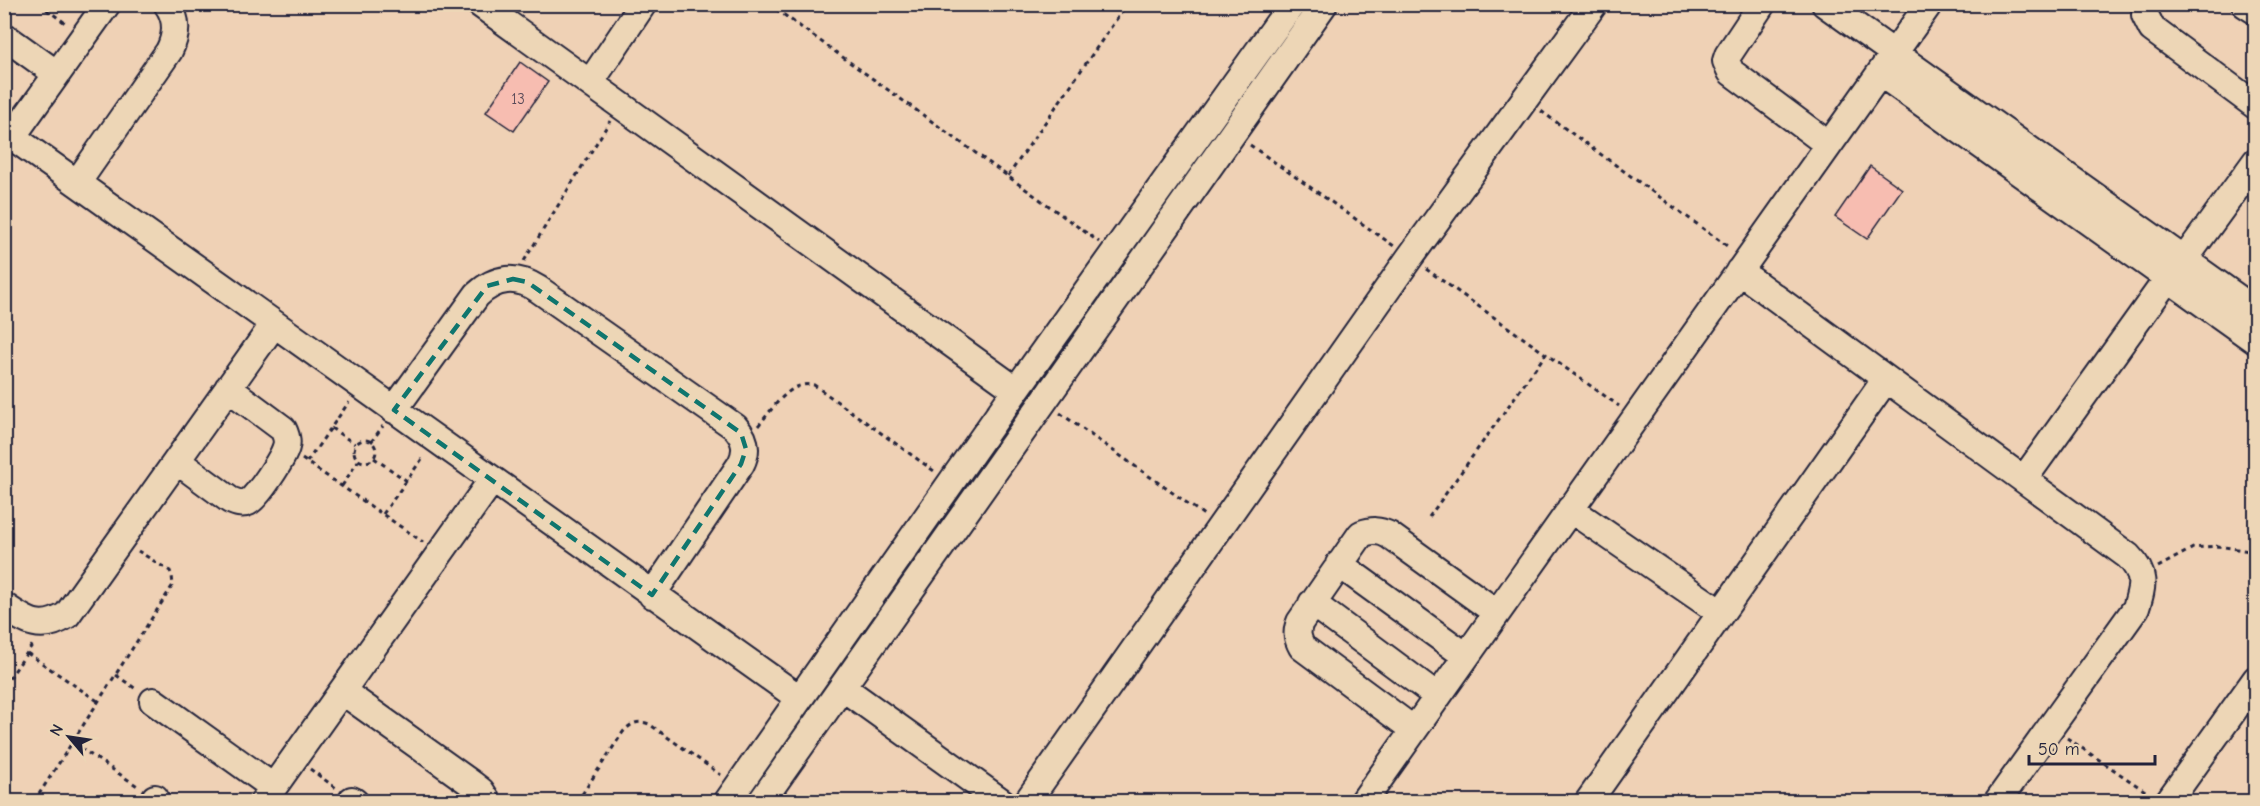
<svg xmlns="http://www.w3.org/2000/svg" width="2260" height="806" font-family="'Comic Neue',sans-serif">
<rect width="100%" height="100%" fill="#efd1b5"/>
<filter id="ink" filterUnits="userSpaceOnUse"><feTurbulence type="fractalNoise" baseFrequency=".0167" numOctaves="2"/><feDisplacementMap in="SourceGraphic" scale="12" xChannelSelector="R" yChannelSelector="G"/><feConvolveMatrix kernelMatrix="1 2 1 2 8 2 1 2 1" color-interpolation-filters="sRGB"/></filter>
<g filter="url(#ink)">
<path fill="#f7bdb1" stroke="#22223b" stroke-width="1.5" d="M520 62 548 82 514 131 486 112Z
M1870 166 1902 189 1867 239 1835 217Z"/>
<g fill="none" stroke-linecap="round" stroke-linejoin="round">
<defs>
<path id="minor" d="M480 4 1016 390
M1762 4 1728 55 1726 61 1731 72 1829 145
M1825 4 2256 311
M2146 4 2145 15 2152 29 2256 106
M2245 4 2256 11
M4 36 57 74
M1880 73 2256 341
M590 83 643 4
M4 131 799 698
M12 137 107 4
M77 183 169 51C177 35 178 19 167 4
M2184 260 2256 161
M1739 271 2128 556C2146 574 2143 585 2136 608L1997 802
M394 410 477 295C496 277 516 275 538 289L735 427C746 439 748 450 741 464L652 595
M177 461 230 500C237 503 242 505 248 502 258 497 283 458 286 447 288 441 286 435 283 429L228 388
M2024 479 2168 278
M1570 509 1721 613
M1339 564 1466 656
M1312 603 1437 696
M4 606C27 622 41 632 67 615L274 324
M842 687 1002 802
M342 691 472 784 481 791 488 802
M153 701 273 787
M1414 730 1302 647C1297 638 1296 632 1300 622L1361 534C1372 530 1379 530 1389 535L1497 613
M352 800 355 802
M153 802 155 798
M263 802 492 480
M727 802 1016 390 1292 4
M761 802 1324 4
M1027 802 1410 257 1594 4
M1363 802 1929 4
M1588 802 1886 379
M2168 802 2256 679"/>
</defs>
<use href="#minor" stroke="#22223b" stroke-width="30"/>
<path stroke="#22223b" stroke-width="3" stroke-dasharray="4.5 4.5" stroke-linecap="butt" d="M39 4 68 25
M769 4 1099 242
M1541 111 1730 248
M1250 145 1394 246
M1008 176 1127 4
M524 261 610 121
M1426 269 1619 406
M1060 413 1204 515
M758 426C772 410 789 380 814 385L934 471
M331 428 355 444
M354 451a11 11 0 1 1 22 0a11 11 0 1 1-22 0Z
M371 442 383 426
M374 458 407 481
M302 459 423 542
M307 462 349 402
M342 486 358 461
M383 514 424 456
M1429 517 1545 355
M2158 567 2193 548 2218 546 2256 552
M27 653 99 702
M116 675 136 689
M4 686 33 644
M2067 738 2151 795
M73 743 139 787
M310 769 336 788
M34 802 173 585 172 576 170 571 138 551
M577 802 623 732C631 723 638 720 649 724L721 775"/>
<use href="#minor" stroke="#edd6b6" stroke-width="26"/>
</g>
</g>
<path fill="none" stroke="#0f766e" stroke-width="4.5" stroke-dasharray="12 8" stroke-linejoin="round" d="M513 279 527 282 741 433 746 449 741 464 652 595 394 410 487 286Z"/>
<g text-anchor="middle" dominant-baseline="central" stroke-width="6" stroke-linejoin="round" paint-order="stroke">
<g font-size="15" fill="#574958">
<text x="518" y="99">13</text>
</g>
</g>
<rect width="2260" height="806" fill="none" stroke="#edd6b6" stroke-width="24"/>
<rect x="12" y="12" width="2236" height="782" fill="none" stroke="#22223b" stroke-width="2" filter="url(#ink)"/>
<g transform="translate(69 737) rotate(299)" stroke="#edd6b6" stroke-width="4.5" paint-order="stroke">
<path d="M0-4.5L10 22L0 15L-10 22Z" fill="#22223b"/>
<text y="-9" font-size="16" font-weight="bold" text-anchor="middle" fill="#22223b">N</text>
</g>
<path d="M2029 755v9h126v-9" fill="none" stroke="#22223b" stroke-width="3"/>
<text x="2038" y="755" font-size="18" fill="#22223b" stroke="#edd6b6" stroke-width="4.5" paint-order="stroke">50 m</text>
</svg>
